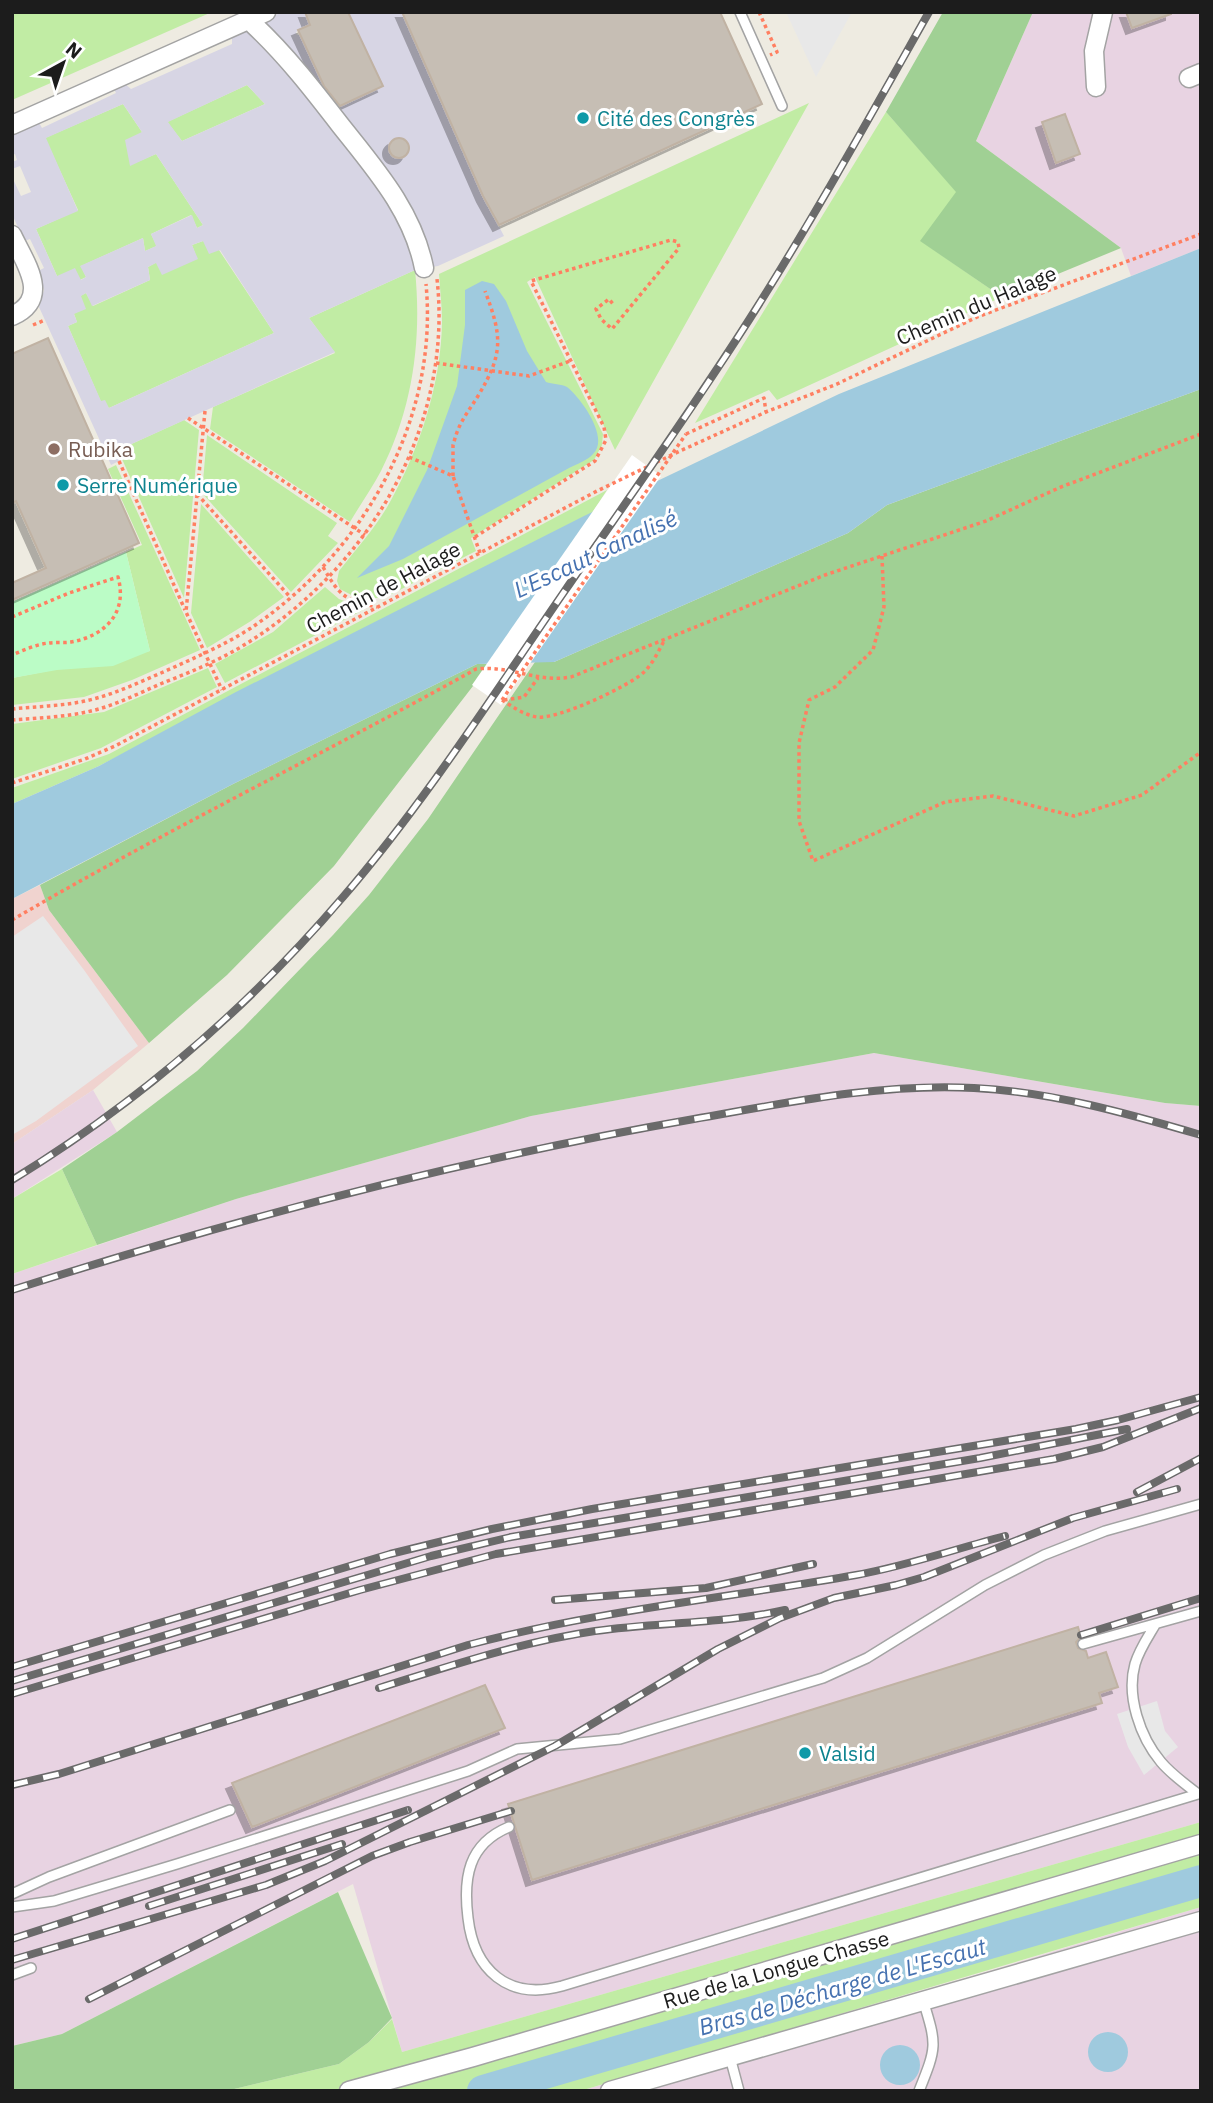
<svg xmlns="http://www.w3.org/2000/svg" width="1213" height="2103" font-family="'IBM Plex Sans',sans-serif">
<defs>
<filter id="shadow"><feDropShadow dx="-6" dy="6" stdDeviation="0" flood-color="#0004"/></filter>
</defs>
<rect width="100%" height="100%" fill="#eeebe1"/>
<path fill="#f0d3cf" d="M40 885 49 910 149 1043 93 1090 12 1144V899Z"/>
<path fill="#e8d3e2" d="M1033 12H1201V248L1131 276 1121 248 976 141Z
M874 1053 1165 1103 1201 1106V1822L402 2052 353 1884 62 2034 12 2046V1274L236 1199 531 1116Z
M93 1090 117 1132 12 1199V1144Z
M1201 1907V2091H580L936 1987Z"/>
<path fill="#c1eca4" d="M12 12H212L12 100Z
M247 85 265 104 182 141 167 122Z
M809 103 615 450 535 277 527 282 603 434 602 445 594 460 471 538 476 551 384 598H357L340 589 337 581 339 571C357 548 377 526 390 502 420 448 441 384 442 322 442 306 440 290 439 274Z
M123 104 142 132 130 165 156 154 203 225 197 228 191 215 151 234 157 246 145 251 143 238 81 266 86 277 80 280 57 276 36 229 78 210 45 138Z
M886 112 957 192 921 241 1002 297 777 400 769 390 695 423Z
M203 241 219 250 274 333 109 408 101 402 68 326 77 322 74 314 80 296 86 293 93 306 150 280 148 267 157 262 197 259 192 245Z
M415 270C422 339 413 408 381 471 372 488 360 505 350 522L210 429 213 407 335 353 309 318Z
M184 420 199 430 184 598 122 459 131 455 127 446Z
M207 435 337 523 328 536 338 543 291 592 202 493Z
M116 465 200 650 132 680 84 697 12 705V678L150 651 126 552 142 545 108 469Z
M607 490 592 513 99 766 12 804V788L109 754Z
M201 504 284 597 251 621 207 648 191 613Z
M325 587 339 599 365 609 225 683 215 664 273 632Z
M208 668 217 687 101 748 12 779V724L104 712Z
M62 1169 97 1245 12 1274V1199Z
M1201 1822V1907L580 2091H226L339 2064 369 2042 392 2019 402 2052Z"/>
<path fill="#a0d094" d="M943 12H1033L976 141 1121 248 1002 297 920 241 956 192 886 112Z
M1201 389V1106L1165 1103 874 1053 531 1116 236 1199 97 1245 62 1169 117 1132 197 1071 243 1028 333 935 369 895 428 819 535 662H554L848 533 887 505Z
M477 664H490L334 866 227 975 149 1043 49 910 40 885 233 784Z
M338 1892 392 2018 369 2042 339 2064 226 2091H12V2046L62 2034Z"/>
<path fill="#bbfcc6" d="M126 552 150 651 113 666 57 670 12 678V602Z"/>
<path fill="#e8e8e8" d="M787 12H852L816 77 786 12Z
M43 916 84 970 138 1046 36 1121 12 1135V937Z
M1157 1701 1165 1731 1178 1747 1144 1775 1128 1747 1117 1714Z"/>
<path fill="#d7d5e4" fill-rule="evenodd" d="M282 12H306L310 25 296 32 297 35 300 34 335 108 383 86 348 12H402L483 196 504 236 438 266 415 270 309 318 335 352 127 446 131 455 111 465 39 307 44 290 38 271 44 268 30 239 24 241 12 214V177L21 196 31 192 20 166 12 169V162L17 160 15 154 12 155V133L38 121 42 128 116 93 113 87 124 83 131 89 232 44V35ZM247 85 265 104 182 141 168 122ZM123 104 142 132 125 140 130 166 156 154 203 225 197 228 192 215 151 234 156 246 145 251 143 238 80 266 86 277 81 280 75 268 57 276 36 229 78 211 46 138ZM203 241 209 254 220 250 274 333 109 408 105 400 101 401 68 326 77 322 74 314 86 309 81 296 86 293 92 306 150 280 148 267 156 263 162 275 198 259 192 245Z"/>
<path fill="#9fcade" d="M1201 248V389L887 505 848 533 554 662 477 664 233 784 12 899V804L99 766 234 693 584 516 839 394Z
M482 281 494 284 506 301 527 351 546 382C552 384 562 384 567 387 581 398 610 438 593 454 588 460 577 464 569 468L403 559 357 578 389 546 427 470 457 386 465 325V290Z
M1088 2052a20 20 0 1 1 40 0a20 20 0 1 1-40 0Z
M880 2065a20 20 0 1 1 40 0a20 20 0 1 1-40 0Z"/>
<path fill="#fff" d="M632 455 661 476 501 705 472 685Z"/>
<g fill="none" stroke-linecap="round" stroke-linejoin="round">
<path stroke="#9fcade" stroke-width="32" d="M483 2091 1201 1881"/>
</g>
<path fill="#c6beb4" stroke="#c0b2a3" stroke-width="2" filter="url(#shadow)" d="M305 12H348L383 86 340 106 324 86 298 30 310 25Z
M402 12H720L762 104 499 225 483 196Z
M1126 12H1171V14L1132 28Z
M1065 114 1080 154 1056 163 1042 122Z
M389 148a10 10 0 1 1 20 0a10 10 0 1 1-20 0Z
M48 338 139 543 12 600V583L46 568 16 501 12 503V354Z
M1078 1627 1081 1637 1076 1642 1078 1648 1086 1651 1088 1658 1106 1652 1118 1687 1099 1693 1102 1703 532 1880 508 1804Z
M485 1685 505 1728 252 1827 232 1783Z"/>
<g fill="none" stroke-linecap="round" stroke-linejoin="round">
<defs>
<path id="lane" d="M740 12 782 106
M1155 1625C1148 1637 1139 1650 1135 1664 1126 1696 1140 1737 1161 1762 1171 1774 1185 1784 1198 1794L1201 1793
M1083 1644 1201 1611
M509 1827C468 1844 463 1878 468 1918 474 1970 508 2001 562 1986L1198 1794
M12 1894 49 1877 230 1810
M12 1907 54 1901 177 1864 468 1771 517 1749 620 1739 823 1678 867 1658 985 1585 1044 1555 1105 1531 1201 1504
M12 1975 31 1968
M730 2057 739 2091
M919 2091C937 2046 937 2046 923 2000"/>
<path id="street" d="M254 25C287 56 314 91 341 126 376 170 413 212 424 268
M1189 78 1201 73
M1096 87 1094 51 1103 12
M12 125 266 12
M12 235C25 263 52 298 12 316
M349 2091 473 2057 1201 1844
M610 2091 1201 1921"/>
</defs>
<use href="#lane" stroke="#a3a3a3" stroke-width="12"/>
<use href="#street" stroke="#a3a3a3" stroke-width="21"/>
<path stroke="#ff7f61" stroke-width="3.5" stroke-dasharray="3.5 3.5" stroke-linecap="butt" d="M759 12 777 52 770 55
M33 325 45 320
M436 363 529 376 570 361
M205 411 186 612 222 690
M188 418 365 535
M686 434 764 398 766 412
M409 457 453 476 480 553
M119 461 185 610
M453 476V445L456 435C461 420 470 409 478 396 504 353 502 336 485 291
M197 494 291 598
M475 537 595 461 606 440 604 427 531 281 671 240 678 242 679 248 612 329 601 319 596 309 609 299 613 304
M882 556 884 607 873 650 835 687 809 700 799 743V821L813 861 945 802 993 796 1074 816 1142 795 1201 752
M323 567C339 595 345 601 377 607
M12 617 69 593 118 577C128 613 105 636 71 642 64 643 56 642 49 643 37 644 24 650 12 655
M502 700C513 707 524 715 537 717 557 720 627 687 643 673 652 665 658 652 664 641
M504 700 524 697 538 678
M12 709C40 706 70 706 97 698 119 692 140 682 161 673 192 659 223 646 251 628 363 553 439 420 426 284
M12 720C38 718 66 717 91 711 117 705 141 692 165 682 196 670 227 657 255 638 373 561 453 422 437 279
M12 783 85 759 115 746 597 491 680 451 766 412 837 384 977 317 1201 234
M12 920C164 831 322 755 476 669 509 665 538 683 571 677L825 575 986 521 1061 487 1201 434"/>
<use href="#lane" stroke="#fff" stroke-width="9"/>
<use href="#street" stroke="#fff" stroke-width="18"/>
<defs>
<path id="rail" d="M12 1180C136 1104 249 1007 343 897 425 802 493 695 564 592 628 499 694 407 754 312 816 214 872 113 929 12
M12 1290C235 1219 464 1159 694 1119 786 1103 880 1083 974 1088 1052 1092 1126 1113 1201 1135
M1137 1492 1201 1458
M555 1600 706 1588 813 1564
M1081 1635 1201 1598
M12 1667 390 1554 492 1529 592 1509 1076 1429 1118 1420 1201 1397
M12 1681 431 1556 511 1537 980 1458 1127 1429
M379 1688C450 1666 520 1642 595 1631 658 1622 723 1624 785 1610
M12 1694 360 1590 496 1554 1054 1459 1103 1447 1201 1408
M12 1785 59 1774 468 1645C595 1611 726 1598 856 1575 906 1566 955 1549 1005 1536
M149 1906 342 1844
M12 1939 408 1810
M12 1960 266 1885 325 1861 555 1746 718 1649 780 1618 834 1598 896 1585 924 1577 1073 1518 1177 1489
M89 1999 372 1856 410 1842 511 1811"/>
</defs>
<use href="#rail" stroke="#6a6a6a" stroke-width="8"/>
<use href="#rail" stroke="#fff" stroke-width="5" stroke-dasharray="16" stroke-linecap="butt"/>
<path stroke="#ff7f61" stroke-width="3.5" stroke-dasharray="3.5 3.5" stroke-linecap="butt" d="M502 700 686 434"/>
</g>
<g fill="#0f9aa8" stroke="#fff" stroke-width="2.5">
<circle cx="583" cy="118" r="7"/>
<circle cx="63" cy="485" r="7"/>
<circle cx="805" cy="1753" r="7"/>
</g>
<circle fill="#8d6e63" stroke="#fff" stroke-width="2.5" cx="54" cy="449" r="7"/>
<g text-anchor="middle" dominant-baseline="central" stroke-width="6" stroke-linejoin="round" paint-order="stroke">
<g font-size="21" fill="#0d838f" stroke="#fff" text-anchor="start">
<text x="597" y="118">Cité des Congrès</text>
<text x="77" y="485">Serre Numérique</text>
<text x="819" y="1753">Valsid</text>
</g>
<g font-size="21" fill="#1c1c1c" stroke="#fff">
<text transform="translate(976 305) rotate(-23)">Chemin du Halage</text>
<text transform="translate(383 587) rotate(-28)">Chemin de Halage</text>
<text transform="translate(776 1969) rotate(-16)">Rue de la Longue Chasse</text>
</g>
<g font-size="21" fill="#785e54" stroke="#fff" text-anchor="start">
<text x="68" y="449">Rubika</text>
</g>
<g font-size="23" font-style="italic" fill="#4571b0" stroke="#fff">
<text transform="translate(595 553) rotate(-25)">L'Escaut Canalisé</text>
<text transform="translate(842 1986) rotate(-16)">Bras de Décharge de L'Escaut</text>
</g>
</g>
<rect width="1213" height="2103" fill="none" stroke="#1c1c1c" stroke-width="28"/>
<g transform="translate(63 63) rotate(40)" stroke="#ffffff" stroke-width="5" paint-order="stroke">
<path d="M0-5L12 26L0 18L-12 26Z" fill="#1c1c1c"/>
<text y="-10" font-size="19" font-weight="bold" text-anchor="middle" fill="#1c1c1c">N</text>
</g>
</svg>
